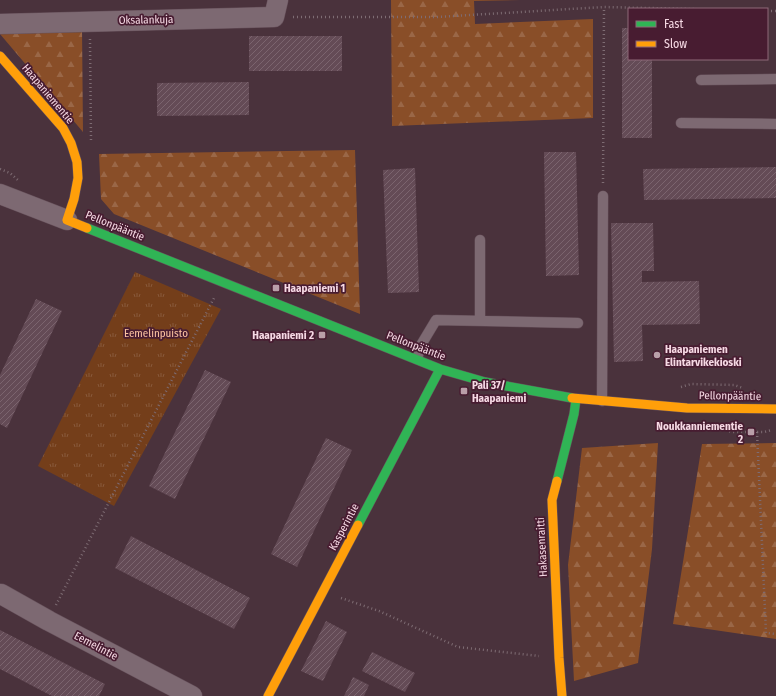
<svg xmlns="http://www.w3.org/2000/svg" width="776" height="696" font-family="'Fira Sans Condensed',sans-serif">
<defs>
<pattern id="forest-firs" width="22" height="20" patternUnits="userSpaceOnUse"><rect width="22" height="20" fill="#894e28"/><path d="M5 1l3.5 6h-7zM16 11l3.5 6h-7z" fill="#9a6747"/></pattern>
<pattern id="park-tufts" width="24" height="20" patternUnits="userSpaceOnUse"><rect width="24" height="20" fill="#743e1a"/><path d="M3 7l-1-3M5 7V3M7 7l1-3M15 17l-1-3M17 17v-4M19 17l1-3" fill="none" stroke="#88593b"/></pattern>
<pattern id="building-hatch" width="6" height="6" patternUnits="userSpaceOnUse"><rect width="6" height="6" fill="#644b56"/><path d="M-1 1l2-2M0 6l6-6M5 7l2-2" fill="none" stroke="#7b646e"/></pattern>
</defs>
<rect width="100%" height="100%" fill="#4a323c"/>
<path fill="url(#forest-firs)" d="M391 0H520L474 1 475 24 593 19V118L392 126Z
M82 29 83 132 0 34V32Z
M355 150 360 314 114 214 101 199 99 154Z
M658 443 652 549 638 663 574 681 568 565 582 448Z
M776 443V639L673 624 702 444Z"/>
<path fill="url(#park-tufts)" d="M135 272 221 309 114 506 38 466Z"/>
<path fill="url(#building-hatch)" d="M622 28H629V59H652V138H622Z
M249 36H342V71H249Z
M249 82V115L157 116V83Z
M544 152H576L579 275 546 276Z
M776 167V198L644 200 643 169Z
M415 168 419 292 388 293 383 170Z
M611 223H653L654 271H642V282L699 281 700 324 642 325 643 361 614 362Z
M36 299 62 311 7 428 0 424V375Z
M205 370 231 382 175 499 149 486Z
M326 438 352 450 297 567 271 554Z
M131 536 250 598 234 629 115 568Z
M326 621 347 632 323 681 301 671Z
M0 630 105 684 99 696H52L0 669Z
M372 652 415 673 405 692 362 671Z
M353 677 369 685 364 696H344Z"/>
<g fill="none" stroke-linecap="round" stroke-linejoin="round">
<defs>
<path id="lane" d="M701 80 776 79
M681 123 776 124
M480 321V240
M417 359 421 345 436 320 578 323
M602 401 603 196"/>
<path id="street" d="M0 24 274 17 278 0
M0 194 67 220
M1 594 49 621 192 696"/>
<path id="fast" d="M87 228 440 369 485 382 572 398
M557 481 574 414 576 399
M358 525 440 369"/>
<path id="slow" d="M0 56 63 128 71 143 77 162 78 178 74 199 67 220 87 228
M572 398 687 408 776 409
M557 481 552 500 559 658 562 696
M268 696 358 525"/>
</defs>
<use href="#lane" stroke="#66505a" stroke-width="11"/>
<use href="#street" stroke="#66505a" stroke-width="21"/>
<use href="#fast" stroke="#66505a" stroke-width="10"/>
<use href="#slow" stroke="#66505a" stroke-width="10"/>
<path stroke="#7e6c73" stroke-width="2.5" stroke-dasharray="1 3" stroke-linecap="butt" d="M767 11H776
M293 17H437L604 7 694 9
M90 39 91 140
M0 169 10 173 18 180
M603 183 604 7
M681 387 691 384 734 385 743 388
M722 428 731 432H764L772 430
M757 432 766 633 776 634
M341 598 379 611 458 647 539 656
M56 605 214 298"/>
<use href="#lane" stroke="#7d6972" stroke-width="10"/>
<use href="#street" stroke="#7d6972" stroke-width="20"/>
<use href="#fast" stroke="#30b455" stroke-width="9"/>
<use href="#slow" stroke="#ff9f0a" stroke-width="9"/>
</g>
<g fill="#ba9fa9" stroke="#481c31" stroke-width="1.5">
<rect x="272" y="284" width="8" height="8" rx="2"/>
<rect x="318" y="331" width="8" height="8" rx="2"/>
<circle cx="657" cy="355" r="4"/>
<rect x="460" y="387" width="8" height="8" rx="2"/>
<rect x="747" y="428" width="8" height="8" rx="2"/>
</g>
<g text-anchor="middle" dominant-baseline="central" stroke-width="3.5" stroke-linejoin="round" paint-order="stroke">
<g font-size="11" fill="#f6d9e4" stroke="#481c31">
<text transform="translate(146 20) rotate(-1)">Oksalankuja</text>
<text transform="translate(48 94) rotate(50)">Haapaniementie</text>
<text transform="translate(115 226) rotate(22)">Pellonpääntie</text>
<text transform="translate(416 346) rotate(21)">Pellonpääntie</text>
<text transform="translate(730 396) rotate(1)">Pellonpääntie</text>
<text transform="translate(344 527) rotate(-62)">Kasperintie</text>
<text transform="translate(542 547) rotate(-93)">Hakasenraitti</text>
<text transform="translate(96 646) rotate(28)">Eemelintie</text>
</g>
<g font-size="11" font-weight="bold" fill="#f6d9e4" stroke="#481c31" text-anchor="start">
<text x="284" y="288">Haapaniemi 1</text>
<text x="314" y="335" text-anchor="end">Haapaniemi 2</text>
<text x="665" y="349">Haapaniemen<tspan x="665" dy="13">Elintarvikekioski</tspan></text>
<text x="472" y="385">Pali 37/<tspan x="472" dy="13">Haapaniemi</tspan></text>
<text x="743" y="426" text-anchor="end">Noukkanniementie<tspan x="743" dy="13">2</tspan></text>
</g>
<g font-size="11" fill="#fdc4a1" stroke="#481c31">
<text x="156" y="333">Eemelinpuisto</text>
</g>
</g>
<rect x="628" y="8" width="140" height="52" fill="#481c31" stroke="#8e6879"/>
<rect x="636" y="21" width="20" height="6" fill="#30b455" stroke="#8e6879"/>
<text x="664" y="28" font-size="12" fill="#f6d9e4">Fast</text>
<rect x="636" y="41" width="20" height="6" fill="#ff9f0a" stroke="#8e6879"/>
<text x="664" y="48" font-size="12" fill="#f6d9e4">Slow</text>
</svg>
